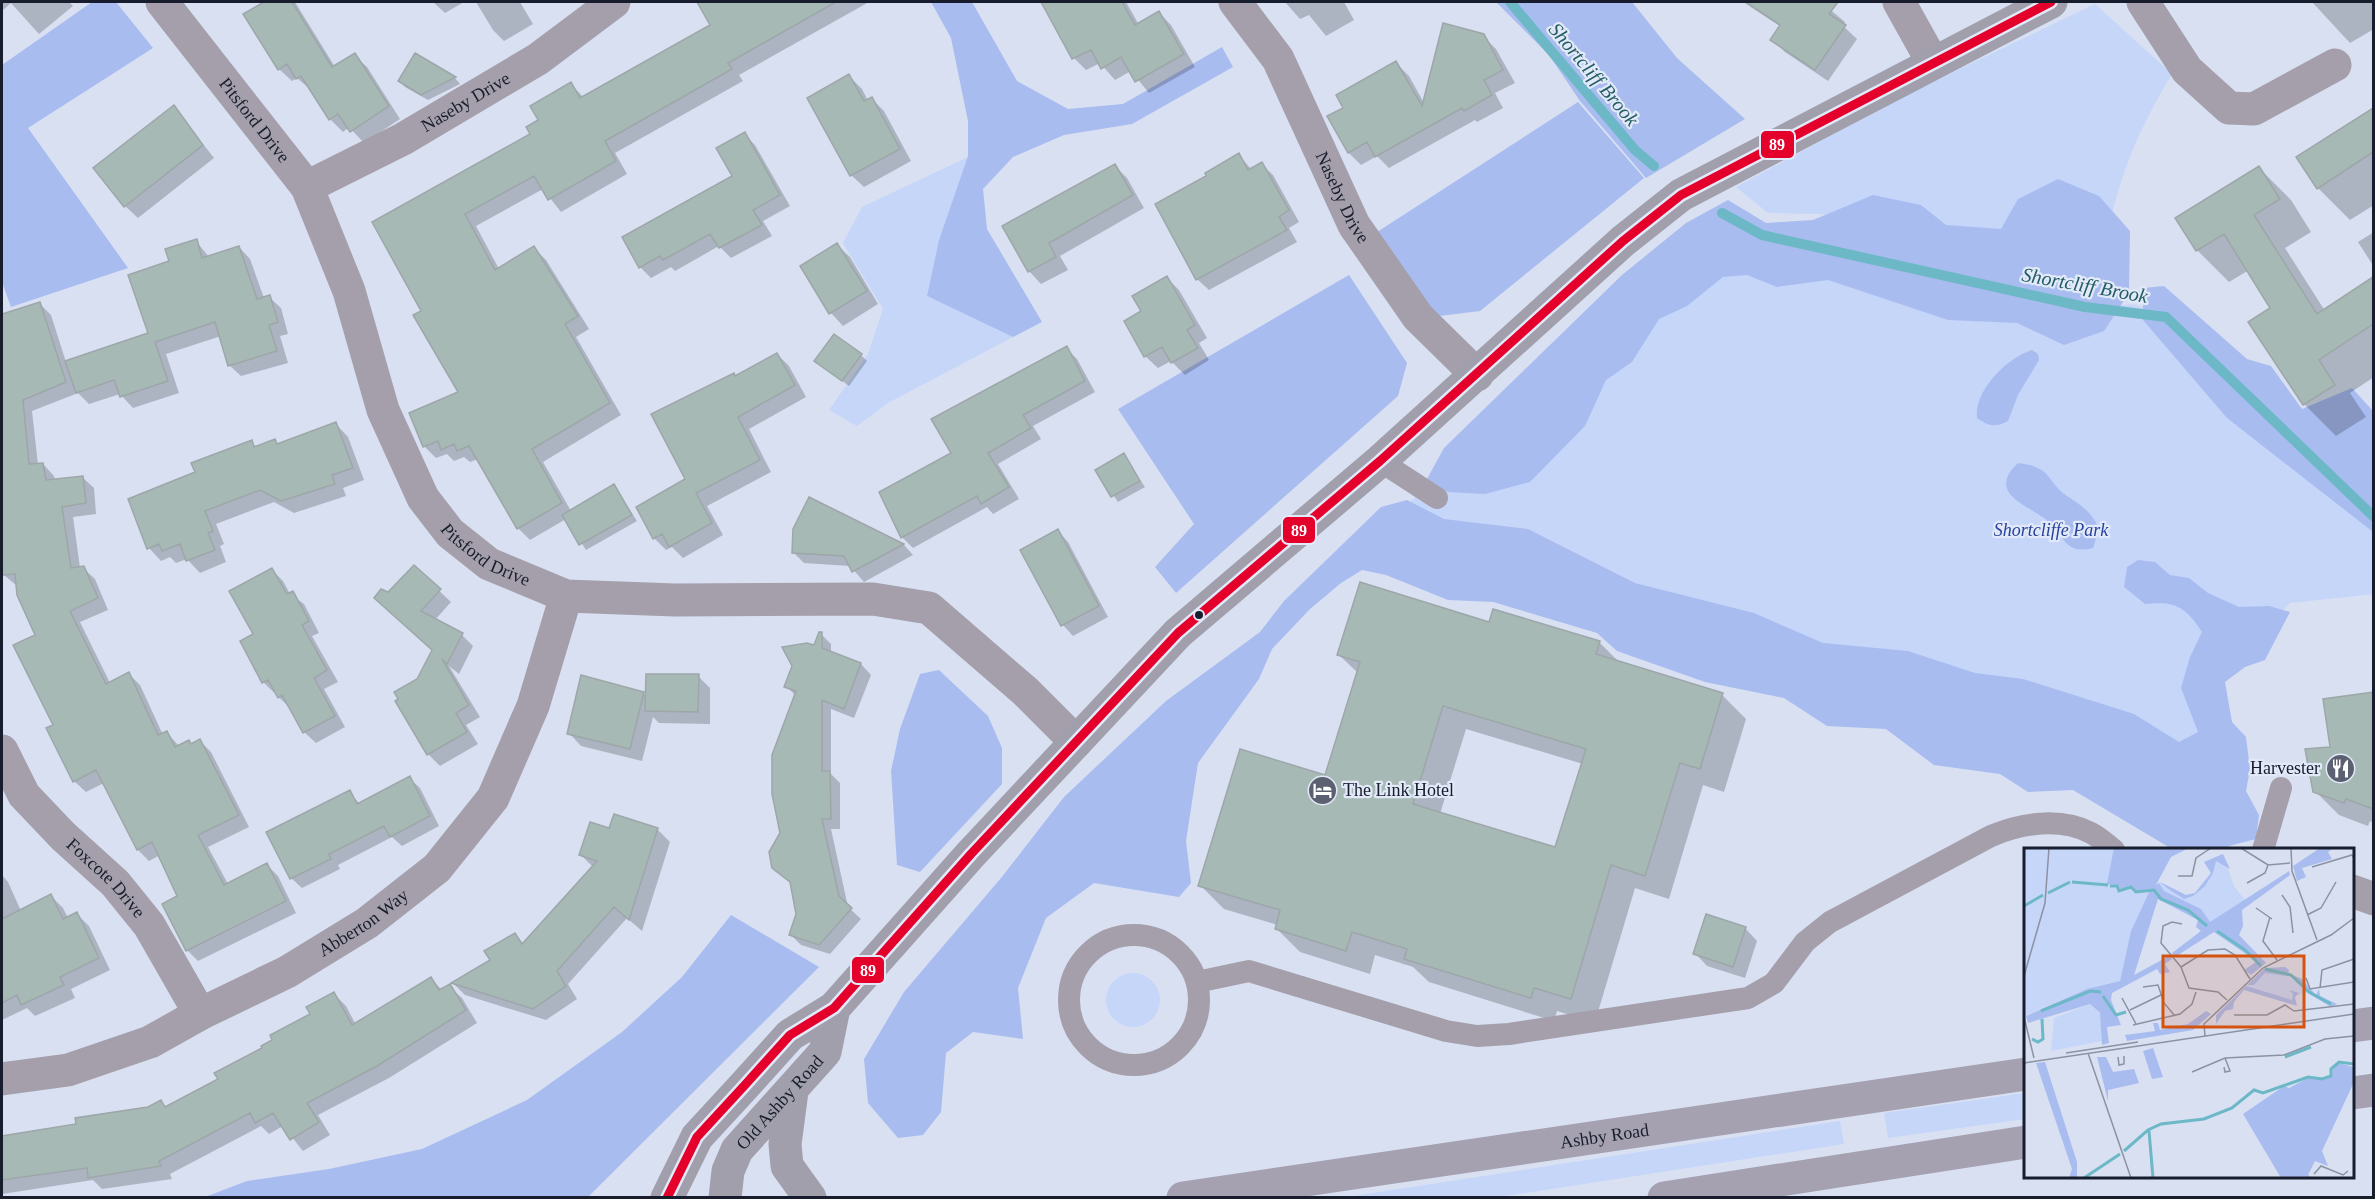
<svg xmlns="http://www.w3.org/2000/svg" width="2375" height="1199" font-family="'Times New Roman',serif">
<rect width="100%" height="100%" fill="#d8e0f2"/>
<path fill="#c6d6f9" d="M2095 4 2172 74C2135 135 2117 182 2104 251L1868 215 1768 213 1736 187 1910 93Z
M968 157 939 240 927 296 1013 337 888 403 857 426 829 410 868 354 883 309 843 243 862 207Z
M1674 249 2119 306C2140 300 2151 312 2168 324L2373 517 2374 594 2290 603 2215 680 2235 816 1359 551Z
M1106 1000a27 27 0 1 1 54 0a27 27 0 1 1-54 0Z
M2025 1093V1119L1888 1138 1884 1113Z
M1840 1121 1844 1144 1499 1197H1347Z"/>
<path fill="#a8bcf0" d="M92 2H116L153 48 28 128 128 268 11 307 2 282V65Z
M931 2H972L1017 81 1068 109 1123 104 1222 47 1233 67 1132 124 1064 135 1013 157 983 189 987 229 1042 322 1013 337 927 296 939 240 968 156V121L951 38Z
M1496 2H1632L1677 58 1745 119 1646 178 1580 101 1549 55Z
M1578 102 1644 178 1480 311 1431 317 1374 234Z
M2058 179 2099 196 2130 231 2129 293 2104 331 2064 345 2017 323 1948 320 1828 280 1777 287 1747 275 1723 277 1687 306 1659 319 1632 362 1606 380 1585 426 1530 482 1485 494 1448 492 1427 479 1444 448 1622 275 1686 223 1728 200 1766 223 1813 220 1873 195 1921 205 1946 225 2001 229 2018 199Z
M1349 275 1407 363 1398 396 1176 593 1155 567 1194 524 1118 409Z
M2164 286 2247 359 2271 366 2302 409 2352 388 2373 411V532L2227 418 2143 320V288Z
M2032 350 2038 354 2039 360 2018 395 2008 421C1995 428 1988 426 1977 418 1974 390 2007 358 2032 350Z
M2018 463C2053 467 2045 480 2067 496 2082 506 2092 512 2099 529L2093 548C2065 555 2065 537 2049 522 2032 506 1984 495 2018 463Z
M1407 500 1444 519 1528 529 1635 583 1754 613 1823 643 1908 651 1975 673 2023 679 2134 714 2179 742 2198 732 2181 688 2190 657 2202 632C2185 606 2175 601 2145 604L2124 587 2127 567 2138 560 2155 562 2170 575 2189 578 2208 593 2239 607 2269 606 2290 612 2265 660 2245 667 2225 682 2232 722 2246 737 2250 769 2246 791 2259 815 2256 839 2229 846 2224 849H2172L2073 790 2028 792 2000 774 1934 765 1886 729 1827 726 1784 698 1705 682 1617 651 1597 633 1493 602 1448 600 1386 575 1362 570 1341 583 1310 609 1272 649 1259 679 1198 763 1186 841 1191 883 1179 897 1094 883 1046 918 1018 988 1023 1039 973 1032 946 1053 941 1112 923 1135 898 1138 868 1103 864 1059 904 992 1001 878 1064 797 1166 701 1260 632 1284 601 1381 507Z
M939 670 988 716 1002 748V784L920 872 897 865 891 771 900 729 920 674Z
M731 915 819 967 588 1197H205L247 1181 329 1169 422 1149 527 1100 622 1032 682 977Z"/>
<path fill="#0003" fill-rule="evenodd" d="M2 2H69L73 6 39 34 11 3 2 11Z
M266 2H295L335 67 354 55 367 67 400 119 364 143 349 127 343 132 330 119 311 90 297 78 292 81 279 69 246 14Z
M433 2H464L445 13Z
M476 2H520L533 24 504 41 493 30Z
M712 2H869L739 75 743 81 615 153 627 174 561 212 543 189 476 226 499 269 534 248 546 260 589 329 576 337 621 415 543 462 571 511 614 486 637 521 586 550 566 519 530 540 518 528 478 459 470 462 464 457 454 461 447 454 436 458 424 446 461 393 423 312 374 223 532 134 571 84 584 98 712 26 702 7Z
M1043 2H1126L1139 25 1159 13 1171 25 1195 67 1149 93 1131 71 1115 80 1100 63 1086 70 1074 58Z
M1285 2H1344L1354 20 1326 36 1309 15 1300 19Z
M1743 2H1821L1845 22 1842 25 1857 39 1828 81 1785 52 1772 39 1781 27Z
M2312 2H2374V29L2350 43Z
M1483 36 1496 49 1515 83 1495 93 1503 108 1477 122 1475 120 1389 168 1377 156 1361 165 1349 153 1329 117 1345 108 1396 63 1409 76 1424 103Z
M416 55 455 78 460 84 428 100 405 87 400 81Z
M849 76 862 89 868 101 872 99 884 111 911 161 864 187 851 175Z
M174 107 214 158 138 218 125 206Z
M2374 110V205L2350 220 2318 188 2299 158Z
M744 134 755 145 790 206 763 221 772 236 731 258 719 246 675 271 671 267 651 278 640 267 734 177Z
M1239 155 1251 169 1261 164 1273 175 1299 222 1289 228 1297 242 1209 290 1197 279 1208 177Z
M1115 166 1127 178 1144 208 1060 256 1068 270 1041 284 1029 271 1004 227Z
M2259 168 2291 200 2311 232 2285 248 2325 311 2374 279V377L2350 393 2366 417 2336 436 2304 404 2250 323 2272 308 2249 270 2229 282 2197 250Z
M2374 232V267L2358 242Z
M196 241 209 257 239 247 250 259 264 298 269 297 281 308 288 334 280 336 288 363 241 376 229 365 221 336 166 354 179 393 133 408 120 394 89 404 78 393 32 411 38 465 43 464 54 476 55 480 82 477 94 488 96 514 73 517 80 568H83L95 579 108 610 80 622 110 683 129 674 140 685 163 735 167 733 179 746 200 741 211 752 249 827 208 847 228 884 267 865 278 876 296 913 198 961 187 950 179 897 160 855 149 861 138 850 104 783 86 792 74 781 55 725 37 635 17 586 4 575 2 552V316L40 304 51 315 66 362 150 334 171 262Z
M837 245 850 257 878 304 843 326 831 313 802 267Z
M1167 278 1179 290 1207 338 1199 343 1209 360 1185 375 1171 361 1158 368 1145 356 1143 312Z
M1066 348 1077 359 1095 392 1033 426 1041 439 998 464 1019 499 993 514 987 507 913 548 902 537 953 453Z
M777 354 789 366 806 397 749 429 771 472 707 506 723 535 683 558 672 547 666 550 654 538 687 480 736 378Z
M861 355 867 361 849 386 816 361Z
M336 424 348 437 364 480 343 488 346 496 294 513 274 502 216 524 224 544 220 546 226 562 200 573 187 559 176 563 170 557 161 561 149 548 129 499 196 473 251 442 257 447 275 440 279 445Z
M1123 455 1145 487 1118 502 1097 471Z
M810 499 904 545 913 555 864 582 850 566 804 563 793 552Z
M1058 531 1068 542 1108 617 1073 636 1063 625Z
M414 567 451 602 435 620 462 635 473 646 459 674 449 666 480 717 466 725 478 744 440 766 428 754 397 701 418 680 433 651 388 594Z
M272 570 283 581 290 594 304 604 319 633 312 636 338 682 324 689 345 727 316 743 304 732 290 708 263 682 255 635Z
M1494 611 1600 643 1620 663 1722 695 1746 719 1724 792 1703 785 1669 899 1635 888 1595 1022 1557 1011 1554 1021 1429 982 1413 967 1375 955 1370 974 1300 952 1277 929 1278 925 1224 909 1200 885 1326 777 1358 673 1339 655 1490 624ZM1466 729 1583 764 1556 849 1440 814Z
M821 634 831 644V653L861 664 871 675 854 718 831 709V774L840 783V829H831L848 907 861 919 830 954 801 945 791 935 798 914 792 884 773 868 781 834 796 696 786 686 815 647Z
M698 676 710 688V724L659 723 653 717 642 761 581 746 569 733 643 693 647 696Z
M2374 694V823L2370 821 2368 826 2339 815 2315 791 2332 749 2325 700Z
M409 778 420 788 439 826 402 846 392 837 338 865 340 869 302 888 291 878 349 792 360 804Z
M615 816 658 830 670 842 642 931 627 918 568 984 577 999 546 1020 465 995 453 983 492 961 515 935 524 944 593 867 581 855 610 830Z
M2 875 8 882 21 911 51 896 63 908 68 918 77 914 89 926 110 970 71 989 75 998 35 1016 27 1008 2 1020Z
M1745 928 1757 941 1745 978 1707 966 1695 953Z
M431 979 442 990 449 986 462 998 477 1023 389 1078 318 1115 330 1135 303 1151 283 1126 269 1134 261 1126 170 1174 172 1179 102 1189 93 1180 2 1194V1137L77 1126 148 1108 161 1102 167 1108 220 1080 312 1015 334 994 346 1006 356 1025Z"/>
<g fill="none" stroke-linecap="round" stroke-linejoin="round">
<path stroke="#6db8c7" stroke-width="10" d="M1510 2 1635 150 1654 166
M1722 213 1762 235 2085 307 2166 317 2374 517"/>
</g>
<path fill="#a7b9b4" stroke="#9da6a9" stroke-width="1.5" fill-rule="evenodd" d="M264 2H292L332 67 355 53 389 106 350 132 338 114 329 120 301 76 296 79 287 64 278 70 243 14Z
M697 2H836L728 63 732 69 605 141 616 161 548 200 534 176 465 214 495 270 534 246 578 316 565 324 610 403 532 449 562 503 517 529 469 446 457 451 454 444 441 450 438 441 423 447 409 413 458 392 413 315 421 311 372 222 530 134 526 127 538 120 530 106 571 82 580 98 710 25Z
M1041 2H1122L1135 25 1159 11 1184 54 1135 82 1121 57 1101 69 1091 50 1072 59Z
M1746 2H1838L1829 14 1846 25 1815 70 1770 40 1780 25Z
M1443 23 1484 34 1503 70 1484 80 1492 95 1464 111 1462 108 1375 157 1367 142 1348 153 1327 116 1343 108 1336 95 1396 61 1422 106Z
M415 53 456 77 421 95 398 81Z
M849 74 864 101 872 97 900 149 850 176 807 98Z
M174 105 203 145 124 207 93 168Z
M2373 108V152L2317 189 2296 157Z
M745 132 780 195 753 210 762 225 719 248 710 234 663 260 660 256 639 268 622 237 732 176 716 148Z
M1239 153 1248 170 1262 162 1289 210 1279 217 1287 230 1196 280 1155 204 1206 176 1205 173Z
M1115 164 1133 195 1049 243 1056 257 1028 272 1002 226Z
M2259 166 2280 199 2254 215 2317 314 2373 277V324L2319 360 2335 385 2303 405 2248 322 2270 308 2224 234 2196 251 2175 218Z
M197 239 202 258 239 246 257 299 270 295 278 322 269 325 277 351 228 366 215 322 155 342 168 381 120 397 114 380 76 393 65 361 148 333 128 275 169 261 165 249Z
M837 243 867 291 829 314 800 266Z
M1167 276 1195 325 1187 330 1198 348 1171 363 1162 347 1144 357 1124 321 1141 311 1132 296Z
M40 302 66 382 23 400 29 464 43 463 46 480 83 476 86 503 62 507 71 568 84 566 98 598 70 611 106 684 129 672 158 735 167 731 175 747 189 740 191 744 200 739 239 815 198 835 224 885 267 863 286 901 186 951 162 904 177 896 152 842 137 850 96 770 73 782 46 728 53 725 13 645 35 635 17 595 15 574 2 575V314Z
M834 334 862 354 842 381 814 361Z
M1067 346 1085 381 1023 415 1031 428 988 453 1009 487 981 504 977 496 901 538 879 492 951 453 931 419Z
M777 353 795 385 738 417 760 460 696 493 712 523 669 547 662 534 653 539 636 507 685 479 651 414 734 373 735 376Z
M336 422 353 468 332 475 335 484 281 501 260 490 205 511 213 531 208 533 215 550 186 561 180 544 162 551 159 544 147 549 128 499 195 472 191 463 252 440 254 447 275 439 277 444Z
M1124 453 1140 481 1111 497 1095 470Z
M614 484 632 515 579 545 562 515Z
M809 497 904 544 852 572 844 556 792 553 793 529Z
M1058 529 1099 606 1061 626 1020 550Z
M414 565 441 589 421 611 463 633 447 664 442 659 469 705 456 713 467 732 427 755 395 701 398 699 394 692 417 679 432 650 374 598 381 589 388 592Z
M272 568 287 594 293 591 309 621 302 625 327 670 314 678 335 716 303 733 282 695 278 698 268 680 262 683 240 641 253 634 229 591Z
M1360 582 1489 622 1493 609 1600 641 1596 654 1723 693 1700 769 1680 763 1645 876 1611 865 1571 999 1534 988 1531 998 1404 959 1407 949 1352 932 1346 951 1275 929 1280 910 1198 886 1240 749 1325 775 1360 662 1337 655ZM1443 706 1586 749 1555 847 1413 804Z
M819 632H822V648L861 663 844 709 822 700V771H830L831 819H822L839 896 852 908 819 945 789 935 796 914 790 882 772 868 769 852 780 833 772 794V755L796 691 784 687 792 666 782 647 807 643 814 645Z
M646 674H699L698 712 645 711Z
M581 675 644 692 630 749 567 734Z
M2373 692V809L2346 799 2344 803 2313 792 2305 749 2330 747 2323 699Z
M410 776 430 816 390 837 384 826 329 854 331 859 290 879 266 832 350 790 357 804Z
M614 814 658 828 629 920 614 907 557 971 566 986 533 1009 451 983 490 960 484 951 515 933 522 944 597 861 579 855 590 822 609 828Z
M51 894 63 919 77 912 99 958 60 977 64 985 21 1005 17 995 2 1003V919Z
M1706 914 1746 927 1733 967 1693 954Z
M431 977 439 990 450 984 466 1010 377 1066 307 1103 319 1122 290 1140 273 1113 255 1123 250 1113 159 1161 161 1166 88 1178 87 1168 2 1180V1136L76 1124 75 1118 148 1107 161 1100 165 1107 218 1079 214 1073 262 1048 261 1046 272 1040 270 1035 310 1014 306 1007 334 992 352 1025Z"/>
<g fill="none" stroke-linecap="round" stroke-linejoin="round">
<path stroke="#a49fab" stroke-width="22" d="M1380 461 1437 498
M2263 850 2281 788
M1069 1000a65 65 0 1 1 130 0a65 65 0 1 1-130 0Z
M1197 982 1249 971 1446 1031 1477 1036 1509 1034 1748 998 1774 983 1805 942 1830 922 1991 836C2022 823 2060 817 2091 833 2099 837 2107 844 2114 850"/>
<g stroke="#a49fab" stroke-width="33">
<path id="s1" d="M162 2 307 187 349 291 383 410 423 498 450 533 489 564 566 596 675 600 873 599 929 608 1025 691 1076 742"/>
<path id="s2" d="M1235 2 1278 59 1354 225 1418 317 1477 375"/>
<path d="M1899 2 1933 63"/>
<path d="M2143 2 2187 70 2229 108 2254 109 2335 65"/>
<path id="s3" d="M307 187 403 139 538 59 614 2"/>
<path id="s4" d="M2 751 24 795 63 836 115 883 149 925 200 1014"/>
<path d="M2352 891 2374 899"/>
<path id="s5" d="M2 1079 68 1070 150 1042 200 1014 287 972 367 923 437 868 493 798 533 706 566 596"/>
</g>
<g stroke="#a29fac" stroke-width="33">
<path d="M792 1091 785 1144 787 1166 810 1198"/>
<path d="M667 1198 697 1137 744 1086 790 1035 834 1008 971 854 1178 633 1380 461 1623 241 1681 195 2051 2"/>
<path id="s6" d="M725 1198 728 1171 737 1150 825 1052 834 1008"/>
</g>
<g stroke="#a5a1b1" stroke-width="33">
<path d="M2352 1026 2374 1023"/>
<path d="M2352 1093 2374 1090"/>
<path id="s7" d="M1183 1198 2026 1074"/>
<path d="M1664 1198 2026 1142"/>
</g>
<defs>
<path id="bus-1" d="M667 1198 697 1137 744 1086 790 1035 834 1008 971 854 1178 633 1380 461 1623 241 1681 195 2051 2"/>
</defs>
<use href="#bus-1" stroke="#e2e9f9" stroke-width="14"/>
<use href="#bus-1" stroke="#e4002b" stroke-width="9"/>
</g>
<defs>
<symbol id="restaurant-disc" viewBox="-11 -11 22 22"><circle r="9.5" fill="#5b6171" stroke="#e2e9f9"/><path d="M-5-6h1v4h1v-4h1v4h1v-4h1v5L-1.5 .5V6h-2V.5L-5-1ZM5-6V6H3V1.5H1.5Q1.5-4 5-6Z" fill="#fff"/></symbol>
<symbol id="hotel-disc" viewBox="-11 -11 22 22"><circle r="9.5" fill="#5b6171" stroke="#e2e9f9"/><path d="M-6-4.5h1.5V1H6V5H4.5V3h-9V5H-6ZM-4 0a1.8 1.8 0 1 1 3.6 0ZM.5 0V-2.5h3Q6-2.5 6 0Z" fill="#fff"/></symbol>
</defs>
<g fill-rule="evenodd">
<use href="#restaurant-disc" x="2324" y="752" width="33" height="33"/>
<use href="#hotel-disc" x="1306" y="774" width="33" height="33"/>
</g>
<circle fill="#171d2c" stroke="#e2e9f9" stroke-width="2" cx="1199" cy="615" r="5"/>
<g text-anchor="middle" dominant-baseline="central" stroke-width="4.5" stroke-linejoin="round" paint-order="stroke">
<g font-size="18" fill="#171d2c" stroke="#e2e9f9">
<text stroke="none"><textPath href="#s3" startOffset="180">Naseby Drive</textPath></text>
<text stroke="none"><textPath href="#s1" startOffset="150">Pitsford Drive</textPath></text>
<text stroke="none"><textPath href="#s2" startOffset="224">Naseby Drive</textPath></text>
<text stroke="none"><textPath href="#s1" startOffset="654">Pitsford Drive</textPath></text>
<text stroke="none"><textPath href="#s4" startOffset="166">Foxcote Drive</textPath></text>
<text stroke="none"><textPath href="#s5" startOffset="398">Abberton Way</textPath></text>
<text stroke="none"><textPath href="#s6" startOffset="114">Old Ashby Road</textPath></text>
<text stroke="none"><textPath href="#s7" startOffset="426">Ashby Road</textPath></text>
</g>
<g font-size="18" font-style="italic" fill="#28429b" stroke="#e2e9f9">
<text x="2051" y="530">Shortcliffe Park</text>
</g>
<g font-size="18" fill="#171d2c" stroke="#e2e9f9" text-anchor="end">
<text x="2320" y="768">Harvester</text>
<text x="1343" y="790" text-anchor="start">The Link Hotel</text>
</g>
<g font-size="20" font-style="italic" fill="#245d64" stroke="#e2e9f9">
<text transform="translate(1594 74) rotate(50)">Shortcliff Brook</text>
<text transform="translate(2085 285) rotate(10)">Shortcliff Brook</text>
</g>
</g>
<g transform="translate(2024 848)">
<rect width="330" height="330" fill="#d8e0f2"/>
<path d="M0 0H155L143 5 107 83 96 133 63 141 0 168ZM199 6 210 38 221 52 186 78 132 39 136 34 162 47 171 45 187 25 180 14ZM238 123 266 126 284 144 270 149 271 157 219 141ZM66 156 76 166 78 193 27 203 30 170Z" fill="#c6d6f9"/>
<path d="M90 0H165L147 9 132 37 135 35 140 43 177 61 186 74 265 23 266 27 218 62 219 78 215 87 242 115 227 127 220 122 232 114 231 112 190 84 151 109 148 105 177 83 172 79 174 72 134 51 110 127 145 108 148 111 141 116 146 124 136 126 133 121 88 145 87 152 97 177 83 179 85 195 78 197 76 165 66 156 4 175 2 168 63 141 96 133 107 83 126 42 112 44 107 39 95 43 93 37 83 36ZM296 0H309L304 4 308 11 278 20 282 29 273 33 269 18ZM199 6 206 21 192 13 189 25 181 38 169 48 160 51 143 40 136 34 162 47 171 45 187 25 180 14ZM261 119 265 122 264 128 241 125 230 137H223L241 120ZM266 126 278 131 292 147 295 141 296 148 313 156 307 159 287 147ZM222 138 268 152 269 146 265 142 275 145 271 149 273 158 220 142 210 154 209 161 201 163 192 176V167ZM182 163 187 166 169 182 103 193 101 187 131 183 129 175H134L136 182 164 176ZM129 200 139 229 128 231 119 203ZM73 209H82L89 224 110 221 115 235 84 242V253ZM21 214 53 314V330H45L48 321 12 215ZM315 215 329 219 330 234 298 303 304 318 291 313 284 327 288 330H257L219 266 260 238 265 240 284 230 308 229 309 221Z" fill="#a8bcf0"/>
<path fill="none" stroke="#6db8c7" stroke-width="3" d="M48 34 84 37M86 38H93L95 43 107 39 112 44 130 42 137 51 164 62 183 78M24 45 46 34M0 58 19 47M193 83 221 102 237 118M241 121 267 127 285 144 307 156M79 148 92 167 102 164M17 163 66 143 77 144M8 191 14 194 19 191 18 171M261 209 287 199M125 283 129 330M100 303 124 282 137 276 180 271 208 260 230 242 239 245 284 229 298 231 307 228V221L315 214 330 216M60 330 96 306"/>
<path fill="none" stroke="#8b92a3" stroke-width="1.5" d="M217 0 244 17 266 15M267 0 268 23 293 92M288 19 328 7 330 10M154 28H168L172 10 187 0M223 35 241 25 244 17M258 47 266 59 269 85M232 60 248 71M283 67 297 60 312 34M246 69 239 93 253 112M158 76 148 74 139 78 137 95 157 119 165 140 194 144 203 152M157 119 184 102 201 101 211 107 226 131M0 128 21 55 25 0M282 130 286 141 330 134M119 139 134 137 140 155 151 168M296 140 298 122 330 111M98 150 112 176M106 162 137 147M270 163 330 156M210 167H243L261 157 270 163M0 169 10 210M109 177 156 166 168 156 172 144M181 188 180 176 239 120 307 87 330 70M42 205 114 194M64 205 107 330M94 209 95 217 100 216V208M0 215 330 166M200 219 201 224 206 223 201 210M168 224 201 210 260 207 301 191 330 188M290 326 297 318 319 327 324 323"/>
<path fill="#d3530f" fill-opacity="0.15" stroke="#d3530f" stroke-width="3" d="M139 108H280V179H139Z"/>
<rect width="330" height="330" fill="none" stroke="#171d2c" stroke-width="3"/>
</g>
<g stroke="#e2e9f9" stroke-width="2">
<rect x="1760" y="130" width="35" height="29" rx="6" fill="#e4002b"/>
<rect x="1282" y="516" width="34" height="28" rx="6" fill="#e4002b"/>
<rect x="851" y="956" width="34" height="28" rx="6" fill="#e4002b"/>
</g>
<g font-size="16" text-anchor="middle" font-weight="bold" fill="#fff">
<text x="1777" y="150">89</text>
<text x="1299" y="536">89</text>
<text x="868" y="976">89</text>
</g>
<rect width="2375" height="1199" fill="none" stroke="#171d2c" stroke-width="6"/>
</svg>
